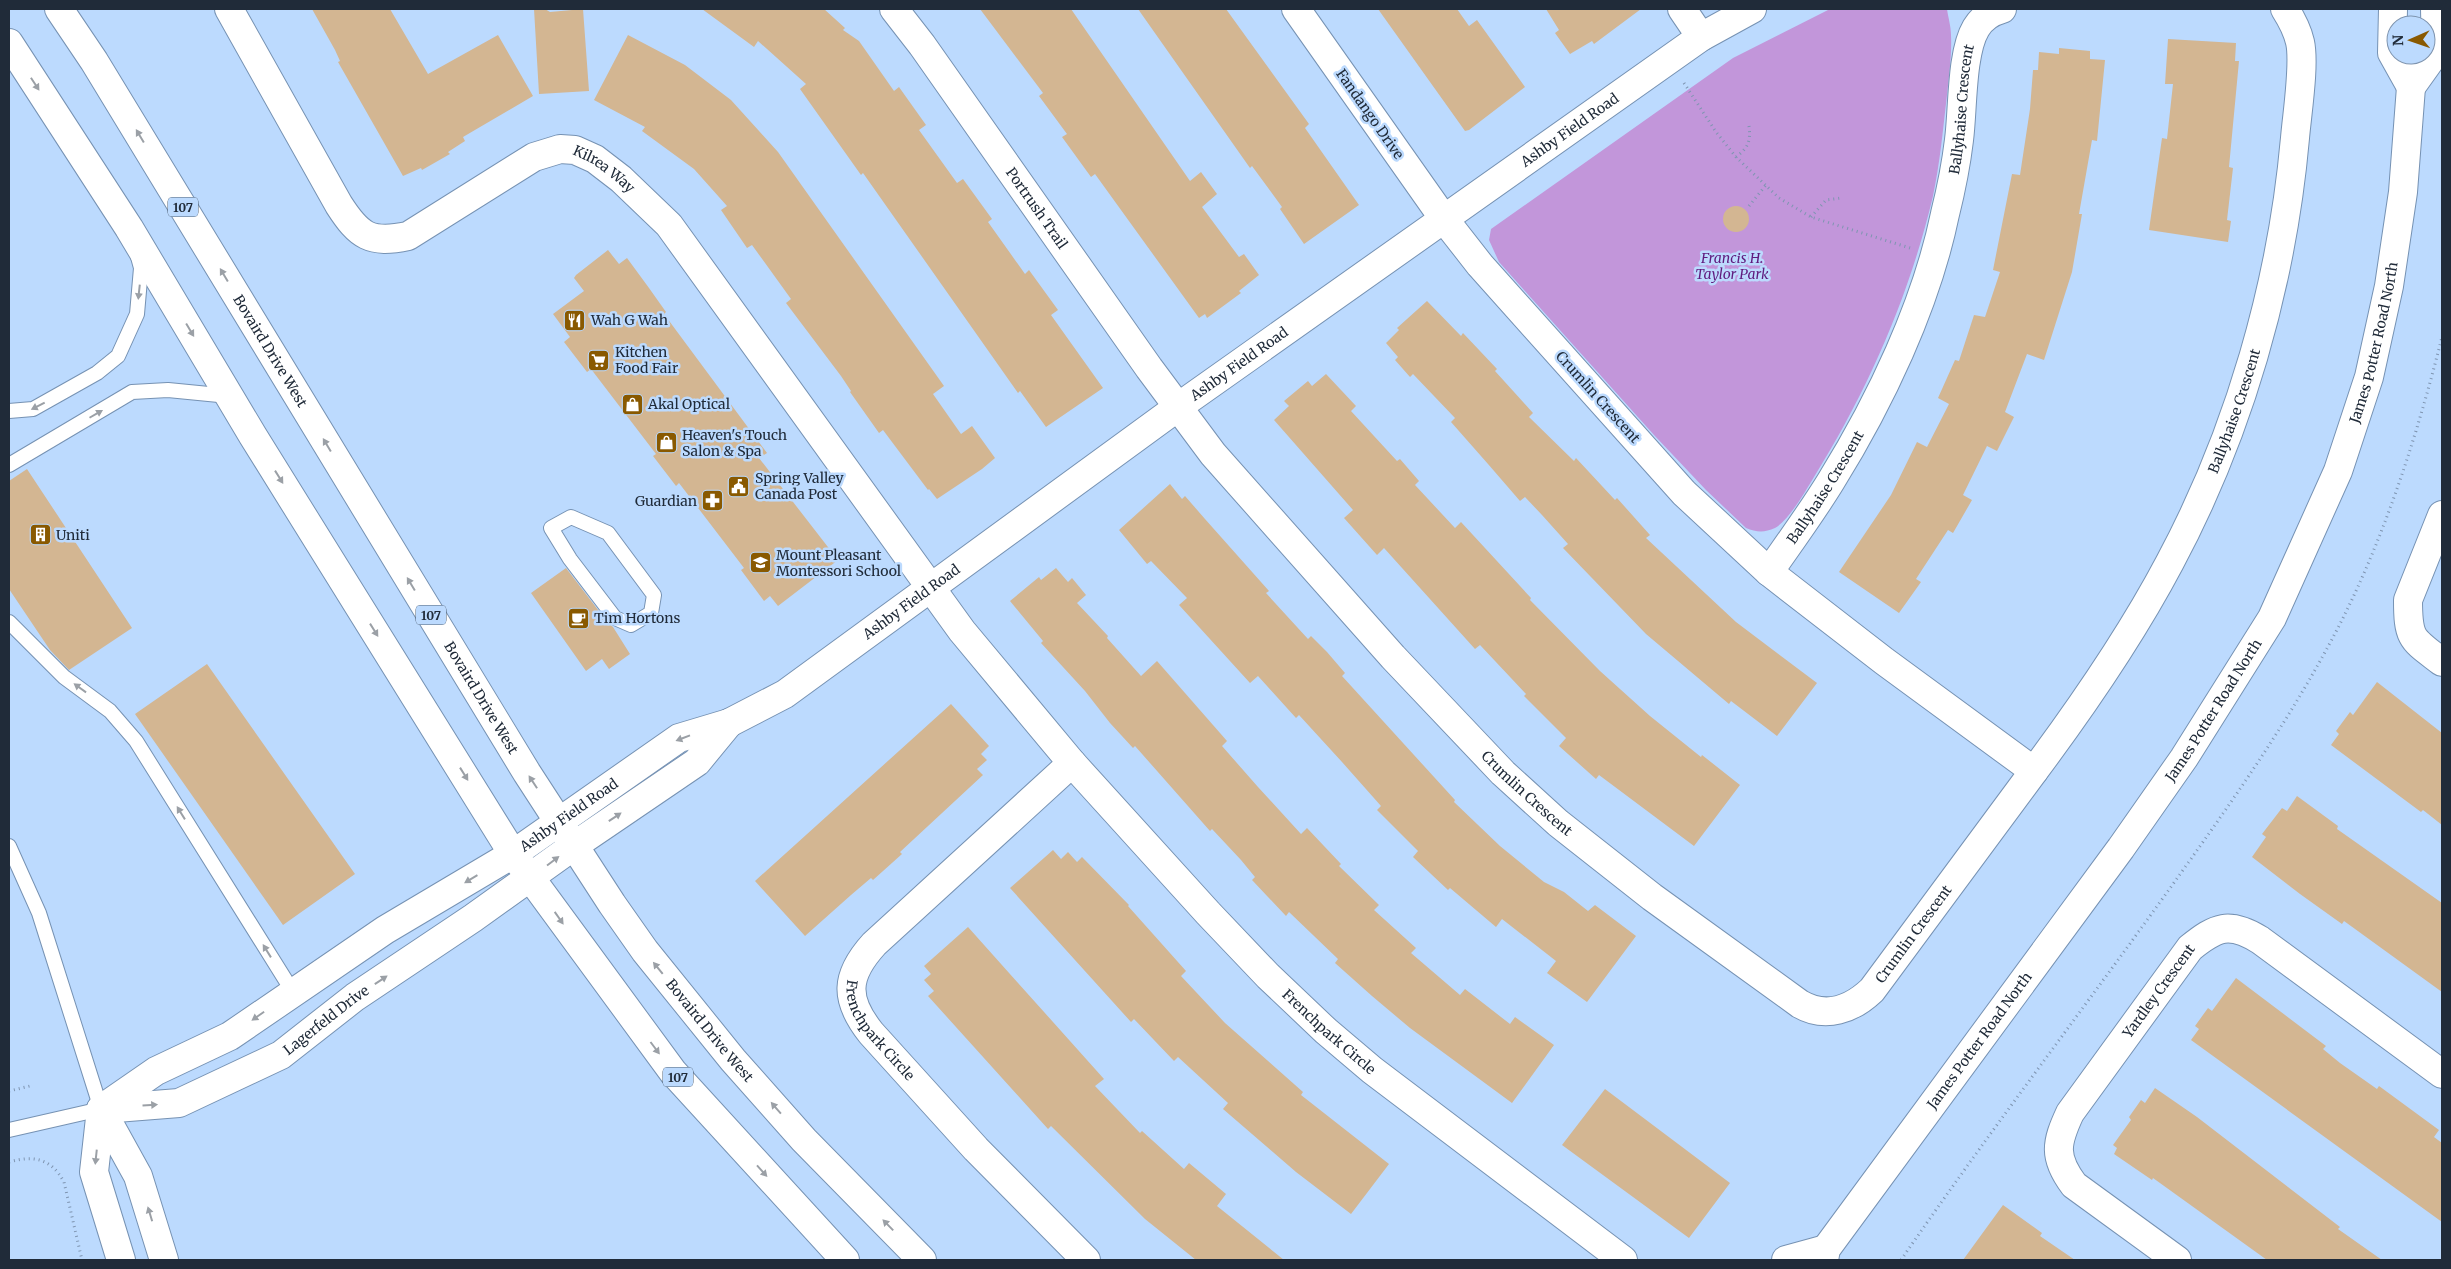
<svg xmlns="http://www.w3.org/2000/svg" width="2451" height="1269" font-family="Merriweather,serif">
<rect width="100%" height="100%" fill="#bcdafe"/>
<path fill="#c296da" d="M1830 9H1947C1948 17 1951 26 1951 35 1952 54 1949 76 1947 95 1943 129 1940 163 1933 196 1909 297 1868 390 1814 477 1805 492 1789 520 1775 528 1764 533 1756 532 1746 528L1706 490 1654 435 1499 262 1489 240 1491 229 1733 58Z"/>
<path fill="#d3b692" d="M312 9H390L428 74 498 35 533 96 463 137 465 141 448 152 450 154 422 170 421 168 403 176 338 62 340 61 335 50Z
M534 9H545L550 12 583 9 589 91 539 94Z
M702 9H824L845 28 843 30 859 41 894 91 899 87 926 125 919 130 957 183 963 179 992 219 988 222 1025 274 1029 270 1058 310 1051 315 1103 388 1046 427 1020 391 1018 393 863 173 861 175 800 89 806 84 758 41 754 47Z
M980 9H1071L1190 181 1201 172 1217 194 1202 207 1239 257 1244 254 1259 275 1239 291 1241 293 1207 318 1205 314 1199 318 1095 174 1091 177 1062 137 1067 134 1039 96 1043 93Z
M1138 9H1226L1309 124 1305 128 1359 205 1304 244 1280 209 1282 207 1252 166 1250 168Z
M1378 9H1457L1469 26 1477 20 1525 87 1469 130 1465 131Z
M1546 9H1641L1594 44 1592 41 1570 54 1555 33 1559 30Z
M628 35 685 65 731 100 778 152 944 386 933 394 961 434 972 426 995 458 982 469 937 499 929 489 928 490 883 430 879 433 850 392 851 391 841 376 786 303 791 299 752 245 747 248 721 210 727 206 694 169 642 131 645 127 594 100Z
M2168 39 2236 43 2235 61H2239L2229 167 2233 168 2227 220 2231 221 2228 242 2149 230 2162 138 2167 139 2173 84H2165Z
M2059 48 2090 51V59L2105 60 2097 141 2092 140 2079 214H2082L2072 272 2044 360 2027 354 2005 412 2014 417 1997 451 1987 446 1963 495 1972 500 1953 533 1948 530 1916 579 1921 582 1899 613 1839 572 1891 495 1917 442 1927 447 1949 404 1938 398 1955 360 1959 361 1974 315 1985 317 2000 272 1993 270 2012 174 2020 175 2030 109 2033 70H2038L2039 52 2059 54Z
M1723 219a13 13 0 1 1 26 0a13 13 0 1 1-26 0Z
M608 250 619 264 627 258 649 288 666 312 664 314 767 453 759 458 838 560 778 606 770 596 764 601 741 570 744 568 679 483 676 486 653 456 656 454 591 369 587 372 564 342 570 337 553 314 584 291 574 278 576 275Z
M1427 301 1461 336 1463 333 1497 369 1495 371 1533 413 1529 417 1574 461 1576 458 1615 500 1617 498 1650 535 1646 538 1736 622 1817 683 1777 736 1731 701 1729 704 1646 634 1563 548 1568 544 1542 515 1525 497 1520 501 1488 464 1451 422 1455 418 1413 374 1410 377 1395 360 1398 357 1386 343 1399 330 1397 328Z
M1326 374 1356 406 1351 411 1397 461 1400 459 1419 481 1415 485 1455 528 1461 522 1531 598 1530 600 1600 671 1650 716 1701 757 1702 755 1740 785 1694 846 1599 775 1596 779 1559 746 1566 738 1524 696 1526 694 1480 645 1475 649 1384 548 1377 555 1344 518 1353 510 1274 420 1289 406 1284 401 1308 381 1312 386Z
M27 469 132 628 69 670 50 650 9 589V481Z
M1170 484 1182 499 1185 496 1205 519 1269 591 1266 593 1308 639 1311 636 1327 652 1345 673 1342 676 1455 800 1454 802 1500 846 1544 882 1564 892 1588 911 1595 905 1636 936 1587 1002 1547 973 1556 961 1502 919 1496 927 1450 888 1448 890 1413 857 1418 851 1377 810 1381 806 1342 762 1299 715 1296 718 1258 676 1250 683 1179 605 1187 598 1151 561 1147 564 1119 530Z
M566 568 608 623 613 627 630 654 609 669 602 659 586 671 531 593Z
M1056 568 1068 582 1072 578 1086 595 1077 603 1108 636 1107 638 1141 676 1157 661 1227 741 1222 746 1258 787 1301 834 1307 828 1341 864 1339 866 1379 905 1374 910 1416 948 1411 953 1460 995 1465 989 1510 1024 1515 1017 1554 1045 1512 1103 1410 1028 1372 996 1335 963 1338 959 1289 912 1286 916 1252 880 1255 877 1241 860 1212 829 1210 831 1135 746 1133 748 1110 723 1085 691 1041 643 1043 641 1010 601 1039 577 1041 580Z
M207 664 355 874 283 925 135 714Z
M2377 682 2442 733V825L2423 810 2421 812 2331 745 2339 734 2336 731 2350 712 2353 715Z
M951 704 989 746 981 754 987 760 977 769 983 775 900 852 902 854 873 880 871 878 851 895 805 936 755 881Z
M2297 796 2338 826 2337 829 2442 903V992L2344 921 2342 924 2300 894 2252 857 2266 837 2262 834 2282 808 2287 811Z
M1053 850 1061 859 1068 852 1077 862 1082 857 1129 905 1128 906 1186 971 1181 976 1225 1023 1303 1092 1301 1095 1389 1164 1351 1214 1296 1172 1252 1134 1223 1109 1228 1103 1178 1057 1174 1061 1134 1019 1131 1022 1010 888Z
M968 927 1104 1079 1095 1086 1140 1133 1142 1131 1184 1169 1189 1163 1226 1194 1217 1206 1284 1260H1196L1145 1219 1051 1126 1048 1129 928 996 934 991 924 980 931 974 924 966Z
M2236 978 2326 1046 2323 1049 2340 1063 2377 1089 2379 1086 2439 1130 2434 1137 2442 1143V1222L2191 1040 2199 1029 2195 1026 2208 1008 2212 1011Z
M2155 1088 2197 1117 2340 1227 2338 1229 2382 1260H2267L2153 1178 2152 1180 2114 1154 2117 1148 2113 1145 2131 1120 2129 1117 2141 1100 2145 1103Z
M1605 1089 1730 1183 1689 1238 1562 1145Z
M2003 1205 2042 1233 2040 1236 2075 1260H1963Z"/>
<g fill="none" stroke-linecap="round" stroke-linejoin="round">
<defs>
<path id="service" d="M9 411 33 409 97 373 118 356 137 314 141 268 138 257
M9 465 132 392 168 390 229 396
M571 517 608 533 654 595 651 613 631 625 615 618 570 559 551 528Z
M9 622 64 677 110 711 136 741 293 992
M9 846 39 913 101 1109 9 1130"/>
<g id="minor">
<path id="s1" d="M229 9 339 205C359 236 370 244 408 236L534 157 560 149 575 150 595 159 621 179 669 225 962 631 1072 763 1208 913 1268 976 1326 1031 1372 1070 1623 1260"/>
<path id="s2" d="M894 9 922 45 1149 368 1213 454 1393 657 1503 773 1558 823 1652 897 1800 1004C1826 1019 1852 1009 1872 990L2034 771 1884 661 1769 572 1684 493 1480 265 1444 219 1296 9"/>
<path d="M1682 9 1701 37"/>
<path d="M2442 515 2408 600C2408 640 2412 639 2442 662"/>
<path id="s3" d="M1769 572C1790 542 1812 512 1831 481 1880 402 1926 306 1945 214 1951 190 1956 165 1959 140 1963 110 1961 53 1976 28 1982 18 1991 12 2002 9"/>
<path id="s4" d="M1072 763 874 944C845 976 844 999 871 1033L976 1149 1086 1260"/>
<path id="s5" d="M2034 771C2084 704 2131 636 2170 562 2239 433 2282 284 2295 138 2297 114 2305 64 2300 42 2297 29 2292 20 2285 9"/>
<path id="s6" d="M2177 1260 2074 1185C2053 1157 2056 1143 2070 1113L2190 948C2216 927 2229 921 2260 940L2442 1074"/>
</g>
<g id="tertiary">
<path d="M101 1109 138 1176 164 1260"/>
<path id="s7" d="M103 1109 179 1103 281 1055 355 997 473 918 575 845 697 762 729 723"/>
<path id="s8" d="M121 1260 94 1172 101 1109 156 1071 230 1036 385 930 513 854 679 738 729 723 785 694 1178 407 1701 37 1752 9"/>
</g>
<g id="secondary">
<path d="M2393 9 2392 53 2411 87"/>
<path d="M2411 87 2436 52 2435 9"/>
<path d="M1786 1260 1826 1249"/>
<path id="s9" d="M1824 1260 1826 1249 2121 848 2184 758 2272 618 2338 471 2369 377 2389 286 2403 192 2411 87"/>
</g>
<g id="primary">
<path id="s10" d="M59 9 94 61 527 773 612 904 645 951 733 1060 804 1140 922 1260"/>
<path d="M9 43 129 228 253 436 513 854 673 1072 845 1260"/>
</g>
</defs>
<use href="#service" stroke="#7692b3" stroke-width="16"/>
<use href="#minor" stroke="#7692b3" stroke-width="30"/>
<use href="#tertiary" stroke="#7692b3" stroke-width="30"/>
<use href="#secondary" stroke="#7692b3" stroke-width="30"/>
<use href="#primary" stroke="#7692b3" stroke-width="30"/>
<path stroke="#7f95b1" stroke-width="3" stroke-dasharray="1 4" stroke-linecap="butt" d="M1684 83 1716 132 1736 157 1779 198 1811 217 1910 248
M1736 157C1748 148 1751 141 1749 126
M1749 206 1766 185
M1811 217 1826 200 1841 198
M9 1091 30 1086
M9 1162C33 1155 51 1158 64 1182L82 1260
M1901 1260C1987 1135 2079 1015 2168 891 2231 803 2294 715 2343 618 2387 530 2418 432 2442 337"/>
<use href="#service" stroke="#fff" stroke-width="14"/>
<use href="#minor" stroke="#fff" stroke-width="28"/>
<use href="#tertiary" stroke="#fff" stroke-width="28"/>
<use href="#secondary" stroke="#fff" stroke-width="28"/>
<use href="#primary" stroke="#fff" stroke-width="28"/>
</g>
<defs><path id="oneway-solid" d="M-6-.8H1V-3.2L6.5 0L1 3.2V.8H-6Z" transform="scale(1.25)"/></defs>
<g fill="#9ba0a6">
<use href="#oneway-solid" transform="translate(35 84) rotate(57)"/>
<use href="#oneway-solid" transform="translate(140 136) rotate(-121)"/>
<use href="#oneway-solid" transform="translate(224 275) rotate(-121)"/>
<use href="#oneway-solid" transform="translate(139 292) rotate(96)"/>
<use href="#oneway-solid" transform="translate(190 330) rotate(59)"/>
<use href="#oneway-solid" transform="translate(38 406) rotate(153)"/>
<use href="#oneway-solid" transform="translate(96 414) rotate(-30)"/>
<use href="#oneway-solid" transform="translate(327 445) rotate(-121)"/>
<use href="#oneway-solid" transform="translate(279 477) rotate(58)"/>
<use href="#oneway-solid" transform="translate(411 584) rotate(-121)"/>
<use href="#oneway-solid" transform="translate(374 630) rotate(58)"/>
<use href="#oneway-solid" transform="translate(80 688) rotate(-144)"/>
<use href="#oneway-solid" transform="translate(683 738) rotate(159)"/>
<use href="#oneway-solid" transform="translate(464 774) rotate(58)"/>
<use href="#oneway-solid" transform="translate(533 782) rotate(-123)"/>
<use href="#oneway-solid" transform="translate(181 813) rotate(-122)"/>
<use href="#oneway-solid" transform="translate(615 817) rotate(-34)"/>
<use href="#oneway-solid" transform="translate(553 861) rotate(-37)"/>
<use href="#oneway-solid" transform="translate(471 879) rotate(149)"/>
<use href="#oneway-solid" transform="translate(559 918) rotate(55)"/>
<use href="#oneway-solid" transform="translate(267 951) rotate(-122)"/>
<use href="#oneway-solid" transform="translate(658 968) rotate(-129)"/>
<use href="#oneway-solid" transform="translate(381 980) rotate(-34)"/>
<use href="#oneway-solid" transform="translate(258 1016) rotate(145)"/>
<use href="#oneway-solid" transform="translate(655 1048) rotate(53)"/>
<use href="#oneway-solid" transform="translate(150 1105) rotate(-4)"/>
<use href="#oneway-solid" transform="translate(776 1108) rotate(-131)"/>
<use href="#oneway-solid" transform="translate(96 1157) rotate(96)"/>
<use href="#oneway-solid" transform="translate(762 1171) rotate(48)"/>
<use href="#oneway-solid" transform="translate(150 1214) rotate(-107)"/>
<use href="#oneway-solid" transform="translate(888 1225) rotate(-134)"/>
</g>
<defs>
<symbol id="restaurant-square" viewBox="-11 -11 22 22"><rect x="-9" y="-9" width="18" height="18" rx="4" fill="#895900" stroke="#bcdafe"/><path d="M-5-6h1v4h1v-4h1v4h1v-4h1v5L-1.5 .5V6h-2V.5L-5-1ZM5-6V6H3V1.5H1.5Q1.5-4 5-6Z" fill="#fff"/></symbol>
<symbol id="supermarket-square" viewBox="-11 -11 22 22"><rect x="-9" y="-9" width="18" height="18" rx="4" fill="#895900" stroke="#bcdafe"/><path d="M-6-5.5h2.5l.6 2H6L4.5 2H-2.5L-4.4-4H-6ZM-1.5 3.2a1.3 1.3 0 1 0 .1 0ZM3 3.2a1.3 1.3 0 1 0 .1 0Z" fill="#fff"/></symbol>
<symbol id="shop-square" viewBox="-11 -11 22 22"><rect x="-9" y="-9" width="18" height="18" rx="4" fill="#895900" stroke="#bcdafe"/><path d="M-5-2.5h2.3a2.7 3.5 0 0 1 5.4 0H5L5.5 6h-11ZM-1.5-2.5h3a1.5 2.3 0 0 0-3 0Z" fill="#fff"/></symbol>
<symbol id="civic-square" viewBox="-11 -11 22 22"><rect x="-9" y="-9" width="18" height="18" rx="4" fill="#895900" stroke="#bcdafe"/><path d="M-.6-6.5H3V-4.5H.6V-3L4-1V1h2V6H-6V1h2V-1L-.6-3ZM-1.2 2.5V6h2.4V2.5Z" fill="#fff"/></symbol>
<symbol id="pharmacy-square" viewBox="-11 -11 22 22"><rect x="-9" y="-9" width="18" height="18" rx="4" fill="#895900" stroke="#bcdafe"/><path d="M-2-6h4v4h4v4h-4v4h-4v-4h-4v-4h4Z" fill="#fff"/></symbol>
<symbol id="building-square" viewBox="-11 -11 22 22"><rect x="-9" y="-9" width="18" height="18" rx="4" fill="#895900" stroke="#bcdafe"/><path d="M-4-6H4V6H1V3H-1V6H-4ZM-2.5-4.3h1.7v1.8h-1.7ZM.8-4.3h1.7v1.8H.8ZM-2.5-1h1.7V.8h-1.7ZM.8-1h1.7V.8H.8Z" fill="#fff"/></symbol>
<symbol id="school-square" viewBox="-11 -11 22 22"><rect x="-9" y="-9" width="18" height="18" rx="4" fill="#895900" stroke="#bcdafe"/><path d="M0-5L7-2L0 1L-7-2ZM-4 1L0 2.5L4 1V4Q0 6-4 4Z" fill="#fff"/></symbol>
<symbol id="cafe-square" viewBox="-11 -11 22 22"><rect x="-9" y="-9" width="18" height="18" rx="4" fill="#895900" stroke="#bcdafe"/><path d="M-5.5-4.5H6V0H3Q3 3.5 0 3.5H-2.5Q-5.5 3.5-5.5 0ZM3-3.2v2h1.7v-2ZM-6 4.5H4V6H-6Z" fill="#fff"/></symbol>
</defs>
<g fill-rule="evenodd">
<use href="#restaurant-square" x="562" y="308" width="25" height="25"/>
<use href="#supermarket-square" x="586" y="348" width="25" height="25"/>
<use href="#shop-square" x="620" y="392" width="25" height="25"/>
<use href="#shop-square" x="654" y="430" width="25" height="25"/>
<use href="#civic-square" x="726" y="474" width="25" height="25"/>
<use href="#pharmacy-square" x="700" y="488" width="25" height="25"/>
<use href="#building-square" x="28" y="522" width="25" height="25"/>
<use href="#school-square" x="748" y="550" width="25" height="25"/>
<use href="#cafe-square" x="566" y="606" width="25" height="25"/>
</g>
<g text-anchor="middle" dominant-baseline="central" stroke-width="5" stroke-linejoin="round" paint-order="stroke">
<g fill="#bcdafe" stroke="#4f6074" stroke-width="1">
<rect x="168" y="197.5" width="30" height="19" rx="4"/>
<rect x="416" y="605.5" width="30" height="19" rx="4"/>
<rect x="663" y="1067.5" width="30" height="19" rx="4"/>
</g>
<g font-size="12" font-weight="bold" fill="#202b39">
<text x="183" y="207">107</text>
<text x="431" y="615">107</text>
<text x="678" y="1077">107</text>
</g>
<g font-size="14" fill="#202b39" stroke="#bcdafe">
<text stroke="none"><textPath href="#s3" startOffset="508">Ballyhaise Crescent</textPath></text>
<text transform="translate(1370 114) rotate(55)">Fandango Drive</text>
<text stroke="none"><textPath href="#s8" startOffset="1925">Ashby Field Road</textPath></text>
<text stroke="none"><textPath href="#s1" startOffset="534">Kilrea Way</textPath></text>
<text stroke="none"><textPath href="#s2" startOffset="245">Portrush Trail</textPath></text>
<text stroke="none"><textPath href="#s9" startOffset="1079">James Potter Road North</textPath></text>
<text stroke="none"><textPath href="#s10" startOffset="402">Bovaird Drive West</textPath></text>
<text stroke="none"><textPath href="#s8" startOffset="1520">Ashby Field Road</textPath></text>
<text transform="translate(1598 397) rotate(48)">Crumlin Crescent</text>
<text stroke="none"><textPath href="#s5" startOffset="414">Ballyhaise Crescent</textPath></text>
<text stroke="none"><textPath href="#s3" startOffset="102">Ballyhaise Crescent</textPath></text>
<text stroke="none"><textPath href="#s8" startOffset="1115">Ashby Field Road</textPath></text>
<text stroke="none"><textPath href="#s10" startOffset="808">Bovaird Drive West</textPath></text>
<text stroke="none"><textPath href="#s9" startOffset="675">James Potter Road North</textPath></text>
<text stroke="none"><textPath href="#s2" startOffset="1010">Crumlin Crescent</textPath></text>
<text stroke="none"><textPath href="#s8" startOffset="709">Ashby Field Road</textPath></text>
<text stroke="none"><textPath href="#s2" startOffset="1504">Crumlin Crescent</textPath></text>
<text stroke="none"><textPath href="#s6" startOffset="356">Yardley Crescent</textPath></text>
<text stroke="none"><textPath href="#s7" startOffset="246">Lagerfeld Drive</textPath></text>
<text stroke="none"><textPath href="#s4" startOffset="370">Frenchpark Circle</textPath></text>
<text stroke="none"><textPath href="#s10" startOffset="1212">Bovaird Drive West</textPath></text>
<text stroke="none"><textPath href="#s1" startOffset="1665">Frenchpark Circle</textPath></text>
<text stroke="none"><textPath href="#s9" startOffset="270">James Potter Road North</textPath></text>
</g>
<g font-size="14" font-style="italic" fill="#601b7e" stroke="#bcdafe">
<text x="1732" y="258">Francis H.<tspan x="1732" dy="16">Taylor Park</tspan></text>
</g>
<g font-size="14" fill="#202b39" stroke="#bcdafe" text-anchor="start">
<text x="591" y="320">Wah G Wah</text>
<text x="615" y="352">Kitchen<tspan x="615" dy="16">Food Fair</tspan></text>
<text x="648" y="404">Akal Optical</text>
<text x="682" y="435">Heaven's Touch<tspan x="682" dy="16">Salon &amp; Spa</tspan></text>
<text x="755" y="478">Spring Valley<tspan x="755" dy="16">Canada Post</tspan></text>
<text x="697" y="501" text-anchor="end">Guardian</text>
<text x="56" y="535">Uniti</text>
<text x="776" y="555">Mount Pleasant<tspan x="776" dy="16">Montessori School</tspan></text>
<text x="594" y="618">Tim Hortons</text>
</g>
</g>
<rect width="2451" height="1269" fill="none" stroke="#202b39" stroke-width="20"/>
<g transform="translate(2411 40) rotate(268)"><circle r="24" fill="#bcdafe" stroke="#7e94af"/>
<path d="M0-4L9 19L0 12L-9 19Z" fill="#895900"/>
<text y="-8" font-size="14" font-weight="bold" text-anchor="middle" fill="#202b39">N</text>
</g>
</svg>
